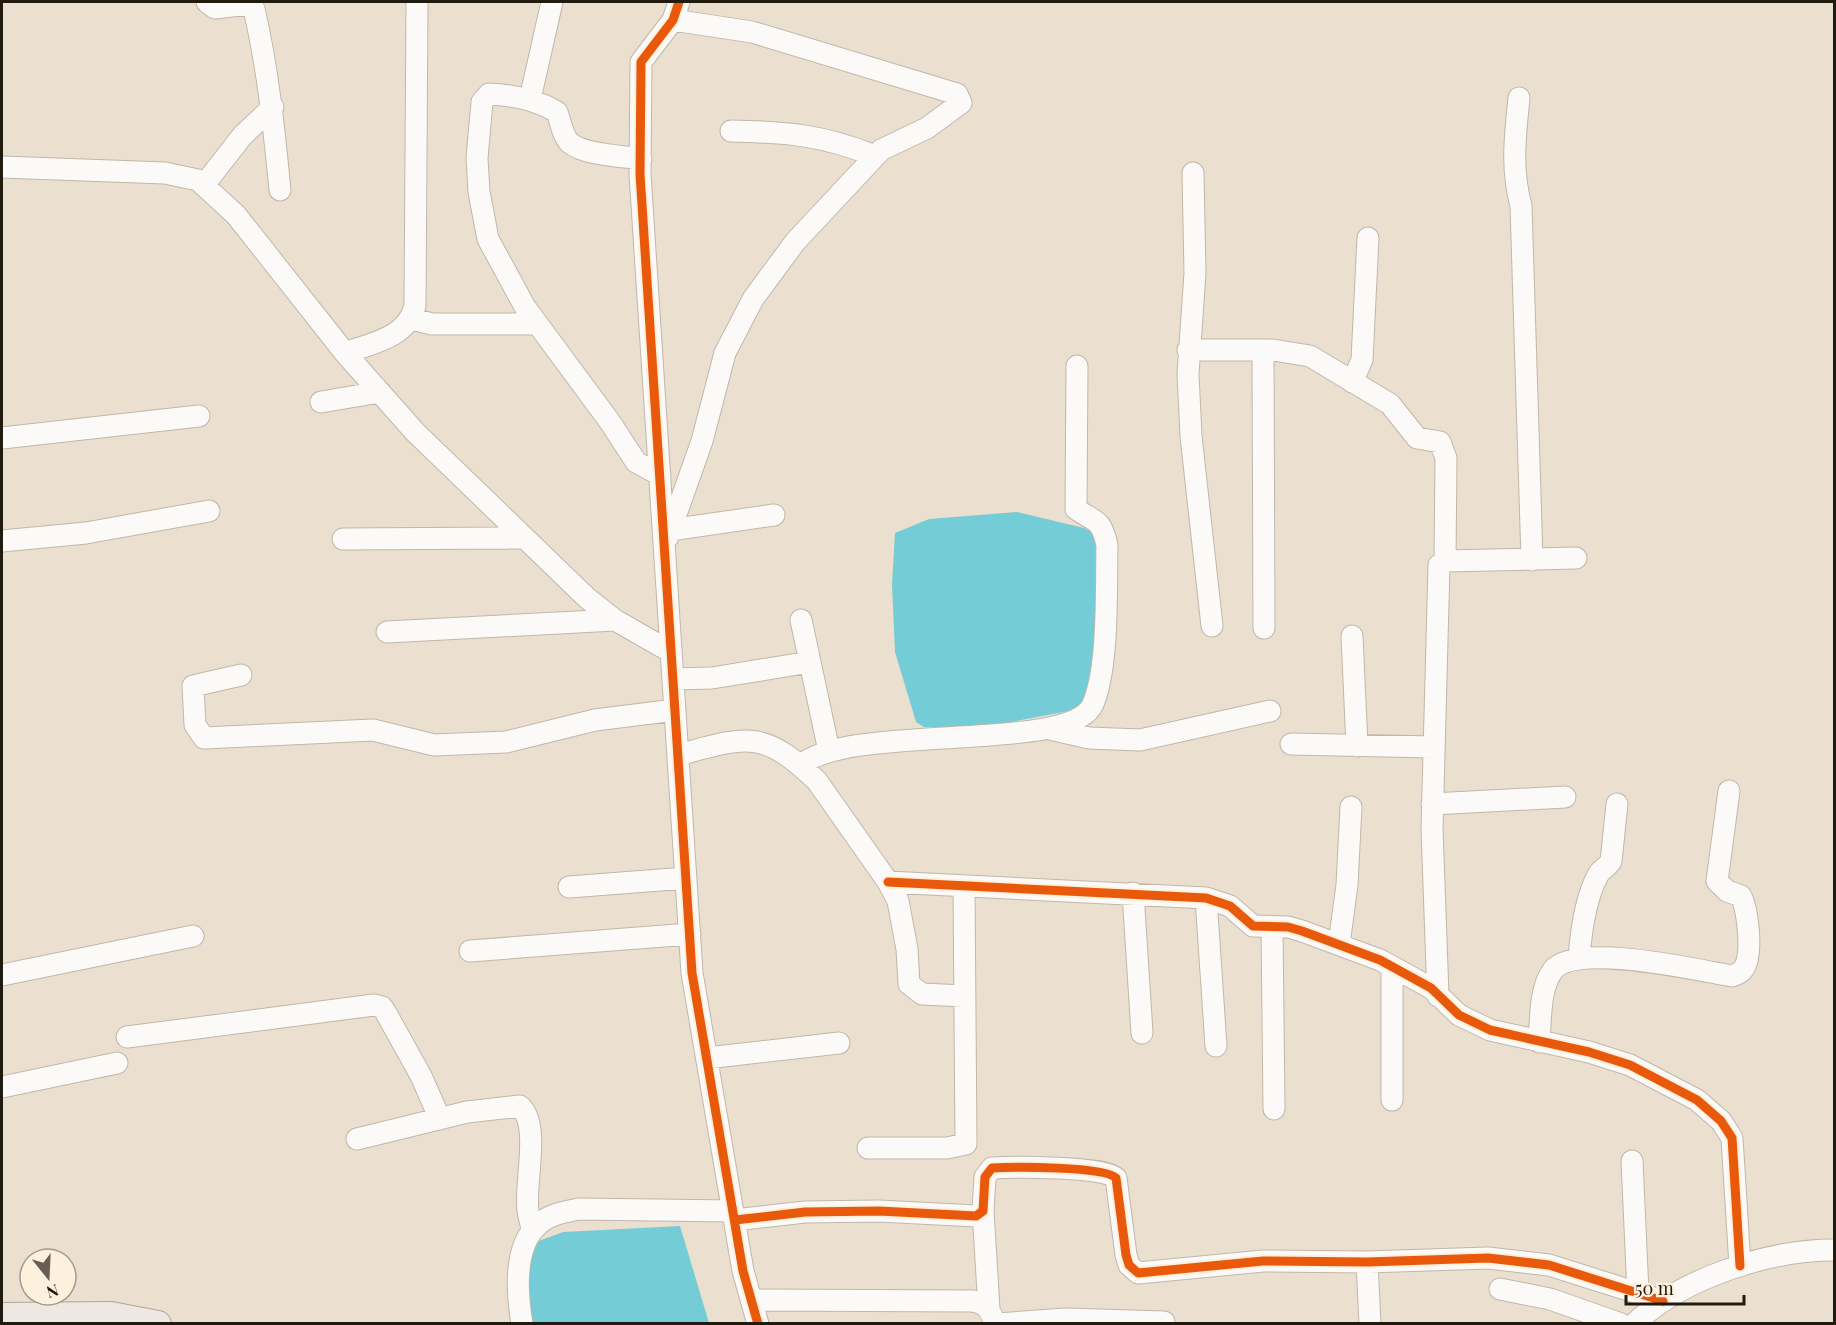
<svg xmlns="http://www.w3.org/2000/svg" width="1836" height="1325" font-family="'Playfair Display',serif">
<rect width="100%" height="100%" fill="#ebe0cf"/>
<path fill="#73ccd6" d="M1017 512 1084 528 1093 533 1097 543 1096 659 1085 708 985 727H924L916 722 895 652 892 585 895 533 929 519Z
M680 1226 709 1323H530L524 1286 533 1243 563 1232Z"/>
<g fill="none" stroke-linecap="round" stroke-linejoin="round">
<defs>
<path id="minor" d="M207 2 215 8 248 4 254 9C268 69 274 129 280 190
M679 2 673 20 641 62 640 174 692 973 743 1271 758 1324
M1519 98C1515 137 1511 168 1521 206L1532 560
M530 99 552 2
M731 131C787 132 823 135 875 156
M641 159C623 156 584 155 570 143 563 137 560 120 557 112 535 99 513 95 489 94L482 102 477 158 479 192 488 239 525 307 610 422 636 462 660 475
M2 167 165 173 198 180 236 215 345 353 415 432 587 598 615 620 671 652
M1193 173 1195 273 1188 374 1191 436 1212 626
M204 185 243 135 273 107
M412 319 432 324H537
M1188 350H1273L1310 356 1390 404 1417 438 1440 442 1446 458 1445 561
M1263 350 1264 628
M345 353C372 343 407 338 415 306L417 2
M1352 382 1362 360 1368 238
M321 402 380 392
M2 438 199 416
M670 530 774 515
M668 537 702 441 725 353 753 299 795 242 881 150 927 128 961 103 957 94 752 32 673 20
M343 539 523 538
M2 541 86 533 209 511
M801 620 829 751
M387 632 615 620
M1352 636 1357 746
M241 675 193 686 195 725 204 738 373 730 434 745 506 742 595 720 675 710
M673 679 712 678 810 662
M1050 729 1089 738 1140 740 1270 711
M1291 744 1433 747
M678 755C746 737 762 728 817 781L888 882 898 901 907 949 909 984 922 994 964 996
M801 765C853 722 1072 754 1093 704 1109 666 1106 588 1107 545 1101 518 1096 523 1076 509L1077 366
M1432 804 1565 797
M888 882 1206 898 1230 906 1253 926 1288 927 1302 931 1380 960 1431 988 1459 1015 1490 1030 1589 1052 1630 1065 1697 1100 1721 1121 1732 1138 1740 1266
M569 887 686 878
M1133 893 1142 1033
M1206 898 1216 1046
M1272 927 1274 1109
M1339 944 1347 885 1351 807
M470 951 690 934
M1579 958C1581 931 1585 899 1598 875 1601 869 1608 867 1611 861L1617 804
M2 975 193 936
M1438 996 1432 829 1439 565 1445 561 1576 558
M127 1037 374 1005 382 1007 386 1013 421 1076 440 1119
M1539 1042C1541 1020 1539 989 1553 970 1576 942 1697 970 1732 976 1737 974 1741 973 1744 968 1753 954 1748 911 1741 896L1727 891 1717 881 1729 791
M707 1058 839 1043
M2 1087 117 1063
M1392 1100V967
M357 1139 467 1112 520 1106C541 1125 524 1184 528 1211 529 1217 531 1224 532 1229
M868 1148H947L966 1144 964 887
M1632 1161 1638 1293
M983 1211 989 1309
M735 1220 805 1212 879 1211 976 1216 983 1211 985 1177 992 1168C1012 1167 1105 1166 1116 1178L1126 1255 1129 1265 1138 1273 1263 1261 1367 1262 1488 1258 1549 1265 1663 1301
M1367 1262 1370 1324
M1500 1289 1550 1299 1621 1324
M751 1300 972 1301C987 1303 990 1310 995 1324
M522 1324C517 1294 513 1245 539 1224 550 1214 565 1212 579 1209L733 1211
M997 1324 1065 1319 1164 1322
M1634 1324C1682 1278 1769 1250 1834 1250"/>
<path id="major" d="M2 1316 111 1315 158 1324"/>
</defs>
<use href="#minor" stroke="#c0b7aa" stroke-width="23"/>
<use href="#major" stroke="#b1a596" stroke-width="28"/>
<use href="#minor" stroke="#fcfaf8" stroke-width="21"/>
<use href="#major" stroke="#eee8e2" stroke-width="26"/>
<defs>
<path id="cycleway" d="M679 2 673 20 641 62 640 174 692 973 743 1271 758 1324
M888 882 1206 898 1230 906 1253 926 1288 927 1302 931 1380 960 1431 988 1459 1015 1490 1030 1589 1052 1630 1065 1697 1100 1721 1121 1732 1138 1740 1266
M735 1220 805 1212 879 1211 976 1216 983 1211 985 1177 992 1168C1012 1167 1105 1166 1116 1178L1126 1255 1129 1265 1138 1273 1263 1261 1367 1262 1488 1258 1549 1265 1663 1301"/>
</defs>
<use href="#cycleway" stroke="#fdf1de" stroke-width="13"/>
<use href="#cycleway" stroke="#e8590c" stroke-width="9"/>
</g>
<rect width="1836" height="1325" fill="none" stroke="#211a0f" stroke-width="6"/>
<g transform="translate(48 1277) rotate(162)"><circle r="28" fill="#fdf1de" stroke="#a59b8b" stroke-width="1.5"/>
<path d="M0-4.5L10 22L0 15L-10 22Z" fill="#685f52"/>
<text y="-9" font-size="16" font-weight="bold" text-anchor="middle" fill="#211a0f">N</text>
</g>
<path d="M1626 1295v9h118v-9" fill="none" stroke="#211a0f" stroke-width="3"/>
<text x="1635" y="1295" font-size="18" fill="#211a0f" stroke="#fdf1de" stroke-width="4.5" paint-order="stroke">50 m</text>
</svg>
